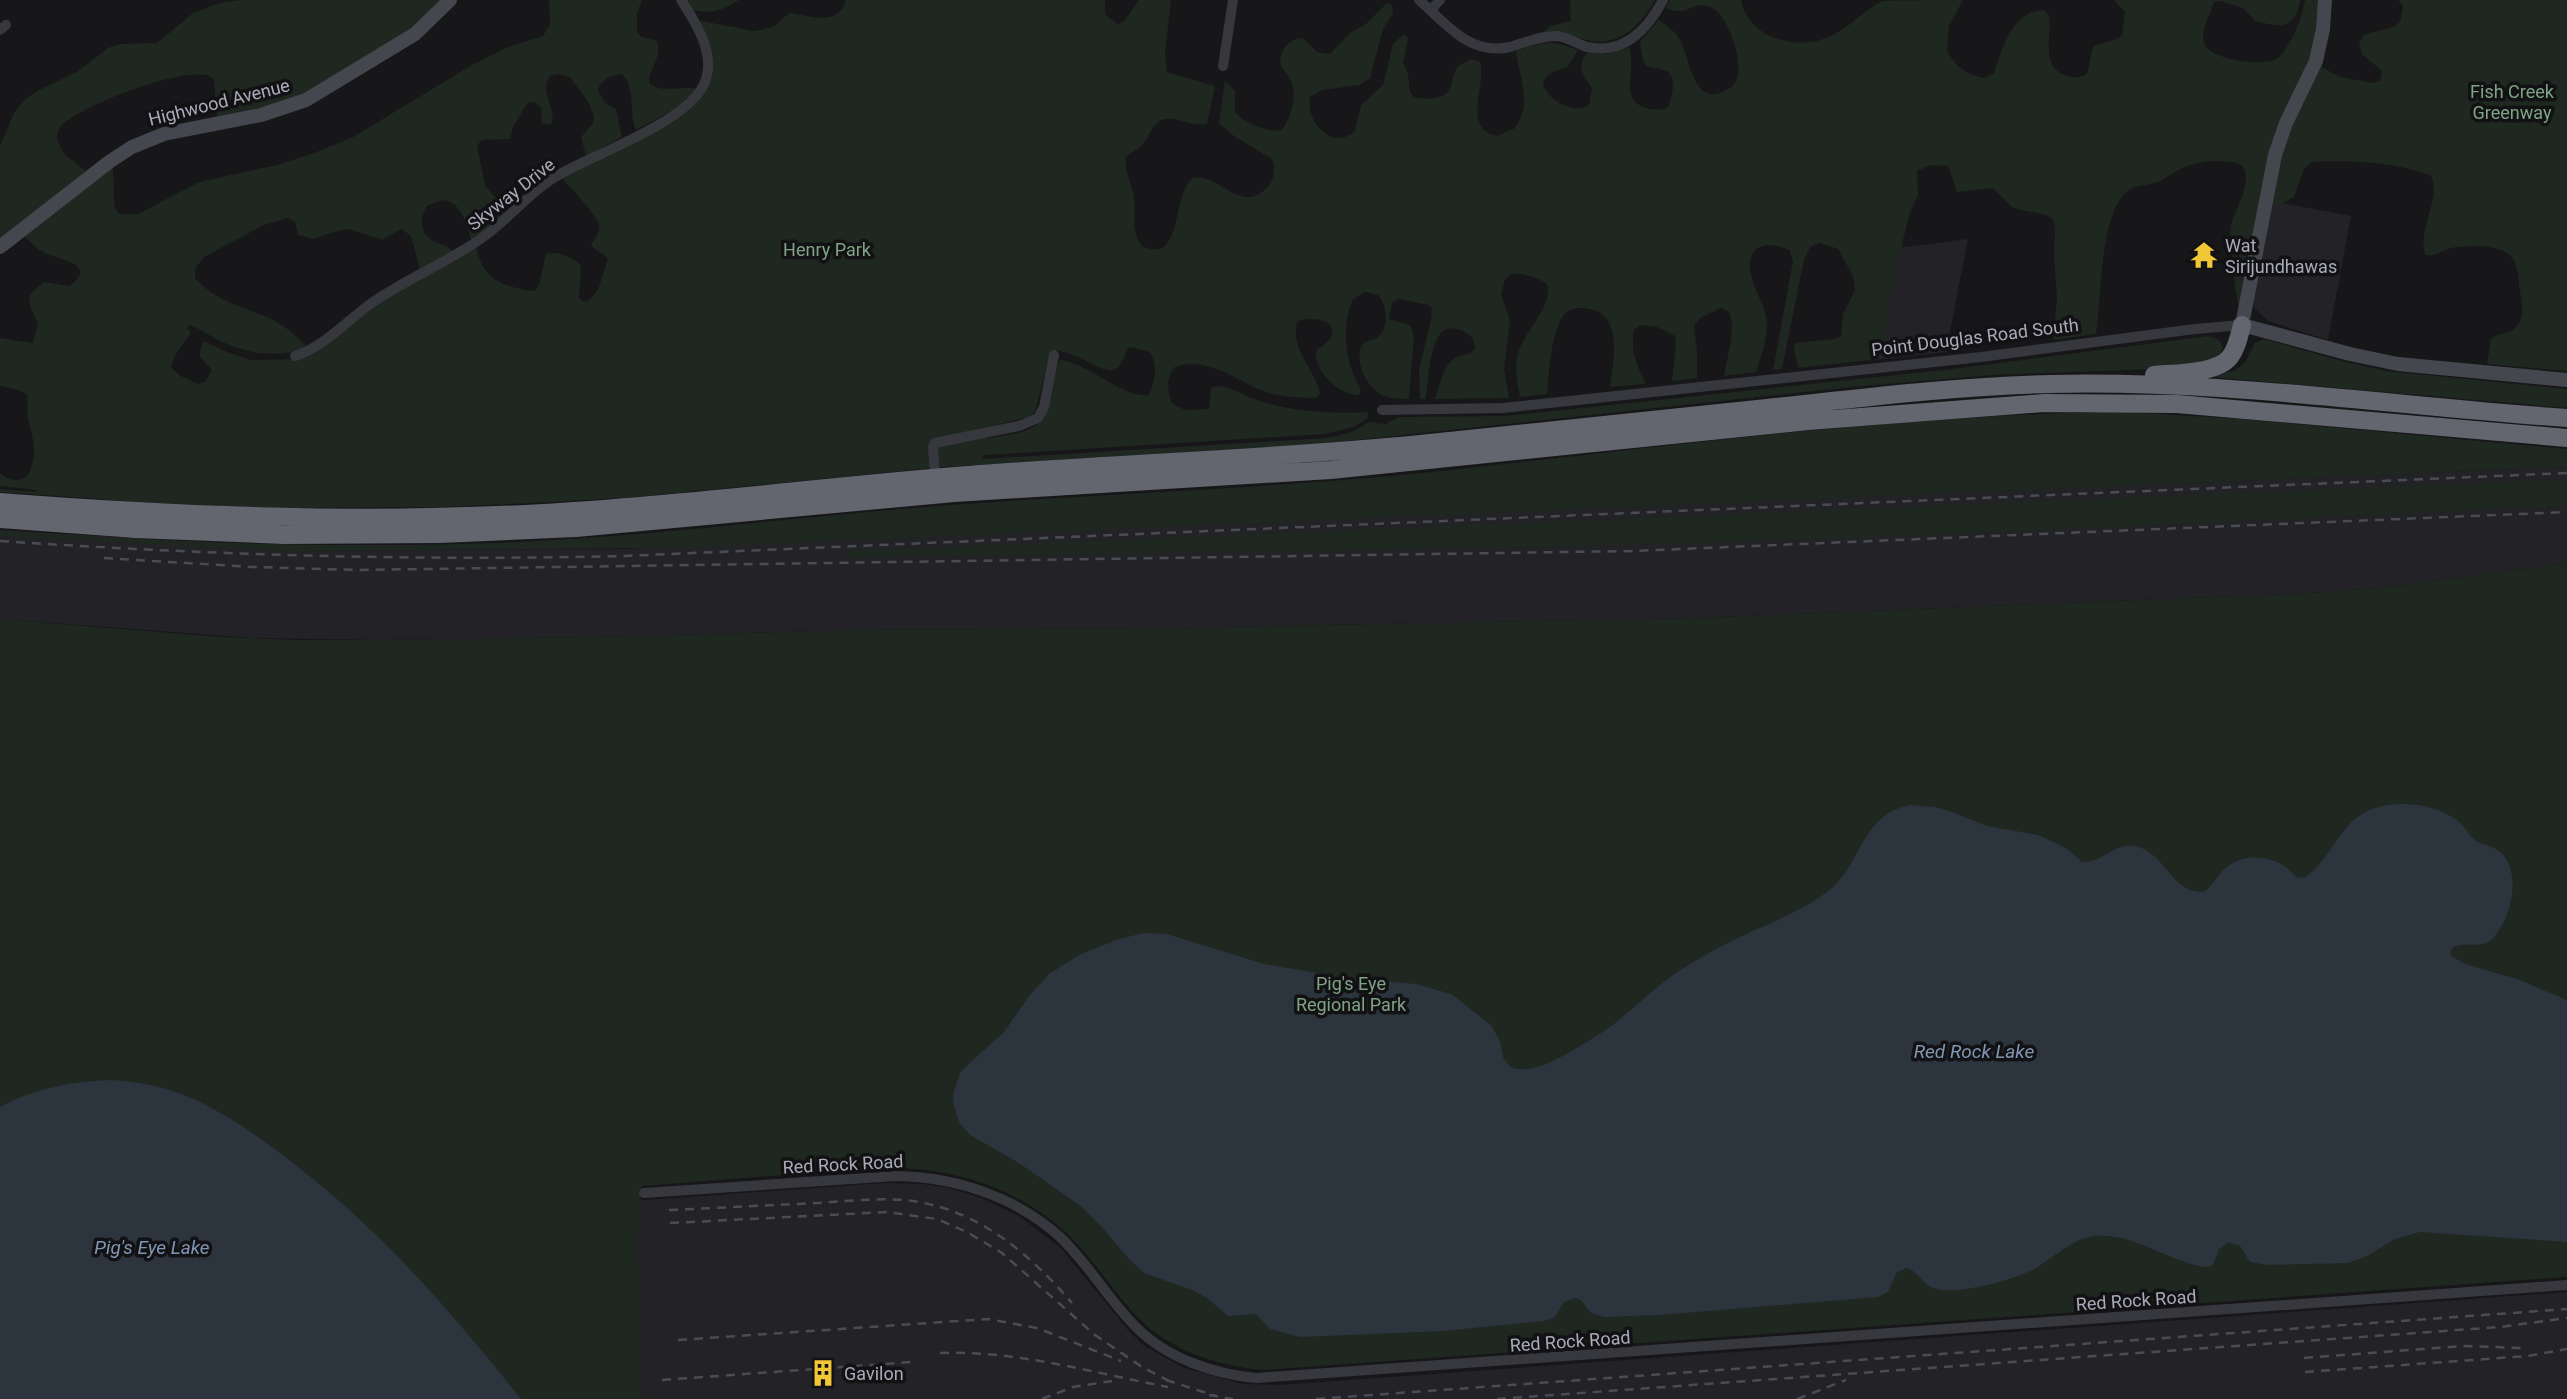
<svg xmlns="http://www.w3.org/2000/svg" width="2567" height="1399" font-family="Roboto,sans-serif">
<rect width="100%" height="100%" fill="#171619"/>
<path fill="#232226" d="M2271 201 2351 216 2328 340 2268 321 2255 309 2253 302Z
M1968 239 1946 352 1875 360 1897 248Z
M2567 467V563L2377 588 2310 593 1695 618 1169 628 856 630 597 637 380 640 252 638 0 619V530L234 544 366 546 419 550 625 549Z
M884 1183 923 1184 948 1188 979 1197 1019 1216 1060 1247 1128 1330 1143 1345 1184 1368 1242 1384 1279 1385 2567 1292V1399H641L632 1201Z"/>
<path fill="#1e2720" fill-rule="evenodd" d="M240 0H441L409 30 317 88 274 105 217 117 214 81 211 77C187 64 81 106 62 125 58 130 57 134 57 140L64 154 86 171 0 239V146L14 113 24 100 39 90 77 72 108 48 120 44 157 43 193 13 219 3Z
M549 0H642L637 13V32L641 37 656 40C664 55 649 68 649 83 661 94 680 85 697 89L675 109 636 130C628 113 637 86 621 74 611 76 601 79 598 90L606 104 616 109 622 137 586 156 581 137 593 123 594 116 588 102 570 77 558 74 550 76C538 93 558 107 551 124H542L541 108 536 103 528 102 513 127 510 139 482 140 477 145 485 185 507 212 472 241C466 225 462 202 443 200L428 205C421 213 419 228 428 237 434 244 445 243 453 251L420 270 411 236 401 229 382 240 349 229 333 232 314 239 298 235 295 222 288 218 264 225 204 257 195 269V278C216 301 240 306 267 317 283 324 295 334 307 347 279 359 247 354 220 341 210 336 200 329 190 325L187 328 191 333C183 345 175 352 171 367L179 375 198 384 205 382 212 370 200 357V350L204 341 227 352 251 360 297 359 413 282 476 246C483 279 498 284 529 291H534L539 285 546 254C557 250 574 258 581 266L579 298 582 301H588L598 290 608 258 591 246C593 240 601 232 599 225 597 215 569 186 561 177L673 120 712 73 711 50 697 20 754 31 773 27 789 13C811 15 837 28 846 0H1105V14L1118 24 1124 21 1139 0H1171L1165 53 1167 72 1215 86 1207 124C1195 126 1184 121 1173 119 1151 116 1152 137 1140 147 1135 152 1130 152 1126 158 1124 172 1132 183 1134 197 1136 214 1130 230 1142 246 1184 266 1171 194 1193 178 1219 172 1243 218 1269 185 1275 178 1275 168 1272 159L1234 136 1219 124 1225 81 1235 91V112C1246 124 1266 132 1282 130 1290 120 1297 96 1292 84 1290 76 1283 71 1280 63 1281 49 1288 39 1303 38L1317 52 1330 54 1350 33 1366 24 1387 3 1392 5 1393 13 1383 29 1370 78 1360 85 1322 90 1310 97C1305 121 1332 152 1355 131L1361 105 1383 85 1393 44 1404 34 1408 38 1403 63 1408 73 1410 92 1414 97C1425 100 1446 100 1450 88 1453 80 1453 73 1458 66L1471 59 1480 62C1487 86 1461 128 1497 136L1515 128C1533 104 1519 77 1516 51 1541 42 1552 39 1578 50L1568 66 1549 74 1543 82C1546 100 1573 115 1589 105L1592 88C1584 75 1575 68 1587 53L1608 54 1629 47C1637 69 1618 99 1646 108 1653 110 1661 111 1668 107 1672 99 1676 80 1669 73 1665 68 1653 69 1647 66L1643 61 1640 41 1659 20C1666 26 1674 30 1679 38 1691 57 1692 114 1731 87 1749 74 1730 24 1718 12 1714 8 1709 6 1703 5 1686 6 1688 16 1666 8L1670 0H1741C1749 40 1800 52 1833 35 1851 26 1864 10 1882 1 1891 0 1948 0 1963 0L1949 26 1947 50C1955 67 1967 75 1985 78L1994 73C2002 49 2012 10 2044 10L2049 15C2052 36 2040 66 2065 75 2073 78 2079 78 2087 74L2093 46 2117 39 2122 35 2125 12 2114 0H2300C2295 31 2280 27 2255 21L2243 8 2220 1 2214 2C2211 13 2200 32 2204 43 2209 60 2266 68 2278 58 2290 47 2303 16 2305 0H2320L2314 48 2302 82 2239 306C2235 290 2228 240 2231 225 2235 208 2256 179 2240 164 2212 157 2186 163 2164 179 2152 187 2139 183 2129 190 2099 211 2102 299 2096 334L2053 340 2057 297 2054 257 2055 229 2053 219 2046 215 2013 208 1993 188 1957 192 1948 166 1931 165 1917 171 1918 195 1910 212 1895 273 1879 359 1798 368 1794 349 1795 343 1834 339 1841 336 1843 314 1855 290 1853 276 1838 249 1820 243 1810 247 1804 260 1782 369 1773 370 1793 261 1789 250C1778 245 1767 242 1756 249 1738 271 1766 299 1767 323 1767 340 1761 356 1756 372L1724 376 1731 340 1732 323 1729 312 1721 308 1700 318 1694 326 1697 352V378L1672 381 1676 344 1675 336 1657 327 1641 325 1634 330C1630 351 1637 366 1646 384L1610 387C1613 363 1624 313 1588 309 1580 307 1569 308 1564 315 1551 331 1549 374 1547 394L1520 397C1517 382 1514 368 1518 353 1524 332 1556 302 1546 283 1534 277 1525 273 1512 274L1505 279 1501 295 1510 320 1504 369 1509 398 1435 399C1438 388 1444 364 1455 358 1463 354 1470 356 1475 348L1473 338C1429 303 1430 371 1426 399H1420L1419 370 1431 319 1432 308 1429 305 1398 299 1392 303 1389 319 1410 325 1414 336 1409 399C1399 399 1390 399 1382 395 1367 387 1355 364 1361 347 1365 339 1374 341 1379 336 1389 326 1387 304 1378 295L1365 292 1353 299C1341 327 1345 365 1361 389L1359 395C1341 396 1317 374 1316 356 1315 344 1335 344 1332 329 1329 318 1304 317 1297 322 1290 350 1316 370 1320 394L1317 398C1303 398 1287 397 1273 394 1241 386 1210 354 1175 367 1166 376 1167 392 1172 403L1185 410 1209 409 1211 388C1224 381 1244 396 1257 400 1291 412 1333 414 1368 412L1367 419 1353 427 1326 434 1003 454 983 455 982 459 1326 438 1352 432 1369 422 1385 424 1399 417 1504 416 1944 370 2209 336 2220 341 2223 348 2219 356 2208 361 2159 369 1994 375 1863 386 1319 444 943 467 636 497 552 502 442 507 275 508 154 503 0 492V489L36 492 37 490 0 486V473C7 480 18 482 26 477 40 458 32 437 28 417 26 409 28 402 27 395L19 390 0 386V338L33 343 38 323 29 304 30 294 44 282 69 286C98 266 63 260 47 254 38 250 31 243 24 236L113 167 114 198 115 208 119 214H138L199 182 277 165 314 153 353 137 472 65 508 47 543 36 550 24ZM1129 347 1148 351C1159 362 1155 382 1149 395 1124 399 1087 362 1060 360 1055 369 1054 382 1052 392 1044 435 1024 431 986 439L989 427 1028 417 1035 412 1051 350C1076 351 1090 367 1112 371L1119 367Z
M686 0H739C722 11 712 14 692 10Z
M1570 0H1655C1641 25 1618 48 1587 40 1571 37 1561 29 1543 32L1550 26 1571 21Z
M2398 0H2567V371L2487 364 2491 339C2497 334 2504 334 2511 331 2526 322 2522 305 2520 291 2518 282 2519 268 2513 259 2502 243 2468 245 2451 248 2442 250 2436 257 2426 255 2415 233 2444 194 2430 175 2394 162 2349 160 2312 162L2304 169 2294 197 2283 203H2271L2286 138 2320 66 2340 77 2373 83 2380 81 2382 71 2362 54 2359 43 2365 34 2391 28 2400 22 2403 6Z
M2264 339 2342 361 2386 371 2567 389V408L2211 377 2236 370 2245 362 2255 343Z
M2124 412 2243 419 2567 449V467L674 548 277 551 0 536V530C178 543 356 550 535 541 674 534 812 515 951 505 1114 493 1279 488 1442 471 1598 454 1754 434 1910 422 1982 417 2053 412 2124 412Z
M2567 479V506C2277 519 1986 535 1695 543 1413 551 1131 553 848 558L845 555 847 551Z
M2567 563V1277L1262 1370C1212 1365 1163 1348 1130 1309 1108 1283 1089 1254 1064 1231 1012 1184 945 1166 876 1168L642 1186 636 1238 642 1399H0V619L221 637 298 640H380L597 637 856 630 1169 628 1695 618 2310 593 2377 588Z"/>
<path fill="#2c343d" d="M1909 805 1935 807 1952 812 1987 826 2038 835 2066 848 2082 862C2106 863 2118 836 2144 849 2167 860 2177 897 2205 891 2214 885 2218 873 2227 867 2248 850 2281 857 2296 877L2304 878C2334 858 2338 820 2375 808 2401 800 2436 804 2458 821 2465 826 2469 836 2476 841 2484 846 2493 845 2500 852 2522 871 2512 915 2495 936 2481 953 2466 938 2451 949V956L2465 964 2517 979 2567 1000V1242L2420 1232 2395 1239 2367 1256 2348 1263 2267 1265 2250 1262 2240 1246 2229 1242 2219 1249 2213 1265 2207 1267C2169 1263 2134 1232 2095 1236 2074 1238 2057 1255 2039 1266 2019 1279 1960 1295 1936 1289 1923 1286 1919 1272 1907 1268L1897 1272 1888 1292 1878 1297 1660 1315 1604 1317 1591 1313 1581 1300 1575 1298 1564 1302 1554 1318 1544 1321 1443 1331 1300 1337 1270 1329 1256 1314 1228 1316 1207 1298 1192 1290 1144 1273 1129 1259 1101 1226 1082 1207 1019 1163 970 1135 959 1122 953 1102 954 1091 961 1071 1004 1032 1029 996 1049 974 1081 954 1119 939 1144 933 1167 934 1264 964 1345 978 1416 984 1451 994 1491 1025 1500 1041 1503 1057 1510 1067C1529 1075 1554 1061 1570 1052 1587 1042 1604 1032 1619 1020 1637 1005 1654 989 1673 975 1684 967 1697 960 1709 953 1747 930 1799 916 1832 888 1863 860 1861 816 1909 805Z
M113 1080C133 1082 152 1084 170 1090 209 1103 244 1126 276 1150 375 1223 445 1304 521 1399H0V1107C35 1088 73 1081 113 1080Z"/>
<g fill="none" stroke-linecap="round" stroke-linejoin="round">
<path stroke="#37383e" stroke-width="10" d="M1419 0C1447 24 1469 56 1510 47 1525 43 1541 35 1557 36 1568 37 1577 44 1587 47 1624 55 1648 29 1663 0
M1431 10 1440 0
M0 30 6 25
M1223 66 1233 0
M295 356C323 347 346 322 369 305 404 280 444 264 479 240 509 220 530 190 562 173 600 152 680 124 702 88 719 59 697 24 681 0
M1382 410 1503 408 1981 357 2195 329 2242 325
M935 477 933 447 935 443 1019 426 1038 418 1044 407 1054 355
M644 1193 896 1176C955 1177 1014 1196 1059 1236 1088 1263 1107 1298 1135 1326 1166 1358 1213 1374 1256 1378L2567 1285"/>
<path stroke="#45474e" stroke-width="14" d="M2325 0 2323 29 2316 61 2286 123 2275 155 2242 325 2350 354 2398 364 2567 380
M0 247 109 162 132 147 164 134 261 115 306 100 415 34 450 0"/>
<path stroke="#63656f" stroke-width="18" d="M2154 375C2174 373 2217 374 2230 357 2237 348 2239 336 2242 325
M0 502C181 516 361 523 543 513 685 505 826 486 968 475 1119 463 1269 459 1420 444 1536 432 1652 421 1767 408 1861 398 1956 386 2051 384 2224 380 2395 406 2567 418
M0 519 136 529 284 535 440 534 576 528 954 493 1331 470 1808 421 2044 403 2177 404 2567 438"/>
<path stroke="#4a4c53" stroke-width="2.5" stroke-dasharray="9 7" stroke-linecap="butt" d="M0 541C208 555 415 561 623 556L2567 473
M104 558 252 567 358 570 1633 551 2567 512
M669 1210C719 1208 769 1205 819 1203 847 1201 876 1198 904 1200 975 1207 1027 1251 1072 1303
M670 1223 887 1212 937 1219 967 1232 1002 1253 1095 1335 1142 1367 1173 1383
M678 1340 988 1319 1037 1328 1121 1361
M940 1353C1016 1350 1093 1373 1168 1387
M2304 1358 2463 1346 2522 1348
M2305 1372 2528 1356 2567 1349
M662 1380 912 1362
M1166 1380 1216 1396
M1209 1395 1233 1399
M1042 1399 1073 1387 1112 1381
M1316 1399 2567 1309
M1497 1399 2500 1327 2567 1318
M1797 1399 1846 1380"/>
</g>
<defs>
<symbol id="temple-bare" viewBox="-9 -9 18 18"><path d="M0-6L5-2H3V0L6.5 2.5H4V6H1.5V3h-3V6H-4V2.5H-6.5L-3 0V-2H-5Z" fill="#f2c735" stroke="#121114" stroke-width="2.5" paint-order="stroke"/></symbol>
<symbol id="building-bare" viewBox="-9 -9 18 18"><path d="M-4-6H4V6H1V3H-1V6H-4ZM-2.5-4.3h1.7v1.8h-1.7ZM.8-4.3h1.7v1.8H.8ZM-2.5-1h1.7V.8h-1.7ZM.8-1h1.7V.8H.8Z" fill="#f2c735" stroke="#121114" stroke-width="2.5" paint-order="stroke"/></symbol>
</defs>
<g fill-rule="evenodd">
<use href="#temple-bare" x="2185" y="236" width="38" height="38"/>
<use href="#building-bare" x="804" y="1354" width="38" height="38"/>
</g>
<g text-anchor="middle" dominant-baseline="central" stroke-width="7" stroke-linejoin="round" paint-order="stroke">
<g font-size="18" fill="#80a386" stroke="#121114">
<text x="2512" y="91">Fish Creek<tspan x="2512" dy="21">Greenway</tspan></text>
<text x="827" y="249">Henry Park</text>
<text x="1351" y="983">Pig's Eye<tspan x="1351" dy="21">Regional Park</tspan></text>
</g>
<g font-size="18" fill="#a9acb8" stroke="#121114">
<text transform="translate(219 102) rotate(-14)">Highwood Avenue</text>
<text transform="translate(511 194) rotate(-38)">Skyway Drive</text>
<text transform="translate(1975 337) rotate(-7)">Point Douglas Road South</text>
<text transform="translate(843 1164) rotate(-3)">Red Rock Road</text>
<text transform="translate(2136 1300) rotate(-4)">Red Rock Road</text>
<text transform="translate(1570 1341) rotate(-4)">Red Rock Road</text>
</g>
<g font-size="18" fill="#a9acb8" stroke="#121114" text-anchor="start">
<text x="2225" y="245">Wat<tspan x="2225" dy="21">Sirijundhawas</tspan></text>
<text x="844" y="1373">Gavilon</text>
</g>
<g font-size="19" font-style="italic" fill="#8096b3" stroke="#121114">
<text x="1974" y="1051">Red Rock Lake</text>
<text x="152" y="1247">Pig's Eye Lake</text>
</g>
</g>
</svg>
